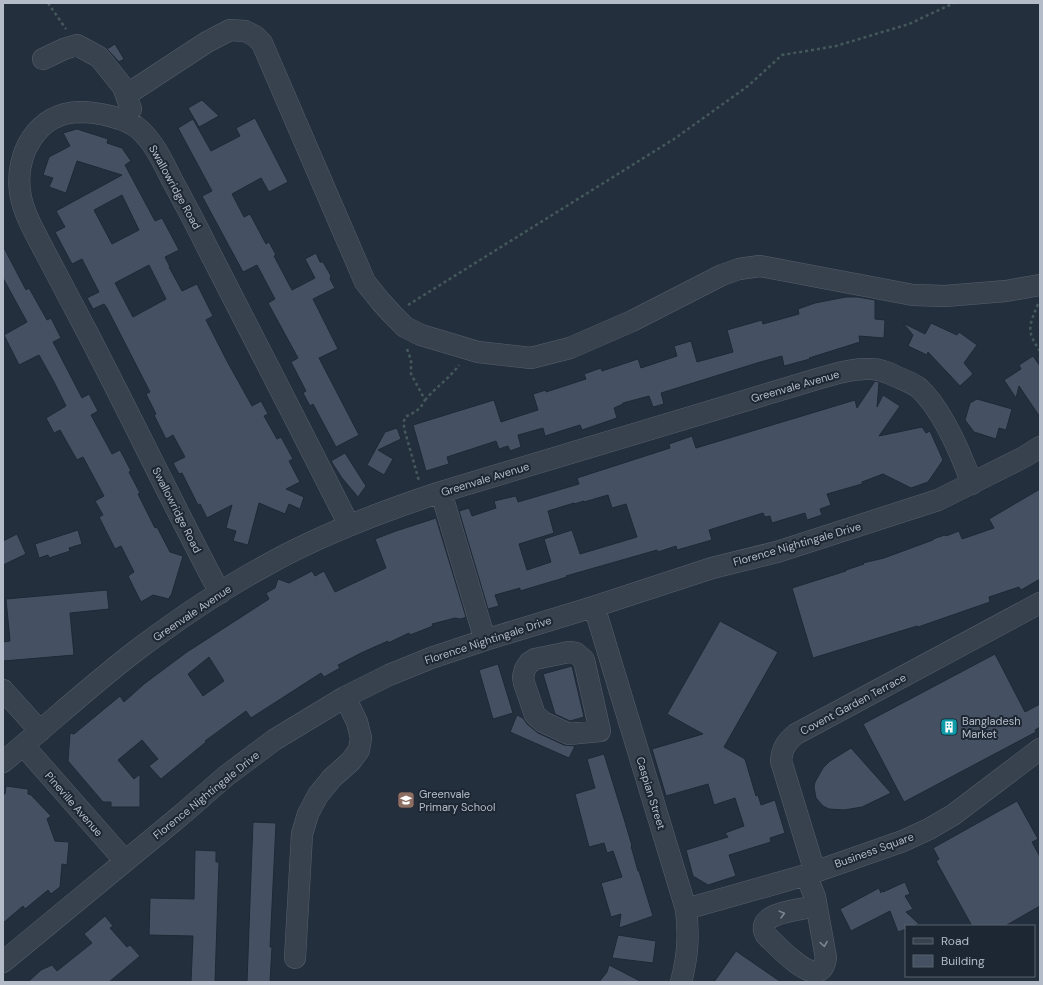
<svg xmlns="http://www.w3.org/2000/svg" width="1043" height="985" font-family="'DM Sans',sans-serif">
<rect width="100%" height="100%" fill="#242f3e"/>
<path fill="#455162" stroke="#1f2835" fill-rule="evenodd" d="M115 44 124 59 119 62 107 49Z
M202 100 219 116 199 127 188 108Z
M255 118 288 182 269 192 261 178 232 194 244 217 250 214 266 244 269 242 276 255 274 256 292 290 315 278 305 259 316 253 320 262H323L331 276 330 279 335 288 313 299 338 349 319 358 359 435 336 447 313 404 310 406 303 393 306 391 291 362 298 358 268 303 275 299 257 265 243 272 202 196 212 191 178 128 193 119 211 151 240 136 236 128Z
M77 129 108 139 107 143 122 148 131 161 125 165 155 221 162 218 179 250 165 257 170 267H169L182 291 197 284 213 316 206 320 228 363 252 406 261 401 268 414 264 416 277 439 281 437 293 459 289 461 300 482 286 489 304 497 300 509 289 504 285 514 259 503 248 545 233 541 236 531 226 528 232 505 207 518 200 504 198 505 182 473 179 474 173 463 185 457 173 435 166 439 154 415 156 414 146 394 150 392 107 308 104 304 93 309 87 298 99 292 82 259 72 264 55 232 65 227 56 211 122 175 77 161 66 193 49 187 53 178 43 175 49 157 70 146 63 133ZM122 195 139 230 112 244 94 210ZM149 265 166 299 133 317 115 283Z
M3 246 26 290 29 288 47 320 51 318 61 338 53 342 82 398 89 394 98 411 91 415 112 454 120 450 131 471 129 472 140 493 138 494 155 528 157 527 170 552 183 556 171 596H170L169 599 153 595 141 602 128 576 134 572 121 546 115 549 99 517 103 515 95 501 104 496 83 457 77 460 60 430 54 433 46 418 66 406 54 382 39 355 19 365 4 335 27 322 3 278Z
M846 297H858L875 300V319L885 320 884 338 859 336 860 342 809 358 810 359 784 366 782 356 757 363 661 393 664 404 653 407 649 396 623 403V404L614 408 617 418 582 430 580 425 545 436 543 428 518 435 521 447 510 451 508 446 499 449 496 441 447 457 449 464 426 471 413 425 494 400 501 422 513 418 538 410 533 394 546 390V392L586 379 584 374 601 368 602 371 638 359 641 368 677 356 674 346 691 341 697 362 733 352 727 330 762 320 763 324 799 314 798 309 815 303Z
M903 323 925 334 931 323 957 335 959 332 977 345 964 363 973 374 960 386 928 352 927 355 908 346 913 335Z
M1033 356 1040 366V417L1019 386 1016 398 1004 380 1021 369 1019 365Z
M875 381 879 382 877 407 883 395 900 406 879 436 922 427 926 433 930 431 943 460 928 482 911 488 883 474 862 482V484L827 494 831 505 820 509 822 515 807 520 805 513 772 523 770 516 765 517 763 513 709 530 712 540 677 550 676 546 658 552 657 550 566 576 567 577 520 591V588L495 595 499 606 488 609 459 511 469 508 472 516 496 508 494 501 516 496 518 502 579 484 577 478 670 448 669 444 692 436 696 448 855 400 857 408ZM608 495 612 508 626 504 637 537 580 554 572 530 544 539 551 562 527 570 519 544 554 533 548 511 574 503V504L584 501V502Z
M977 399 1012 409 1006 430 999 428 996 439 974 432 965 420 970 403Z
M397 428 401 439 378 450 393 459 384 475 367 465 385 432Z
M345 453 366 486 358 497 342 478 331 461Z
M1040 489V579L1021 590 1019 587 989 597 990 602 918 627 917 626 813 658 792 588 846 571V570L864 564 863 563 884 558 933 540V539L945 535 946 536 959 531 962 539 994 528 989 519Z
M436 518 466 617 464 618 460 619 455 618 432 624 433 626 410 635 409 633 388 643V641L361 653 338 665 340 668 324 677 321 673 251 718 246 711 205 741 206 742 161 779 149 766 158 759 142 740 118 760 134 779 140 774V807H111V802H103L68 761 70 733 74 734 120 696 124 702 144 684 187 652 269 599 266 593 275 588 278 579 289 583 312 571 315 576 324 571 335 592 386 568 375 539 396 531ZM209 657 224 681 203 696 188 674Z
M78 530 82 544 69 548 70 551 49 558 48 555 39 558 35 544Z
M17 534 26 554 3 565V541Z
M107 590 109 609 70 613 74 655 3 661V642L10 641 6 599Z
M720 621 778 652 724 747 745 759 756 796 758 795 761 805 775 800 785 833 770 838 771 842 729 855 736 876 708 885 693 876 686 850 728 837 725 833 744 826 735 798 714 805 708 784 666 796 652 749 703 734 667 714Z
M995 654 1025 712 1040 704V727L1035 730 1036 732 904 802 863 724Z
M498 664 513 713 493 719 479 670Z
M572 666 584 717 570 721 555 714 543 674Z
M517 715 523 718 527 724 538 733 564 745 575 746 569 758 510 732Z
M851 748 891 793 862 807 844 810 829 809 823 806 816 798 814 787 815 782 823 768 830 761Z
M604 754 625 822 632 846H631L638 871H639L653 916 619 928 621 914 611 917 601 883 622 877 613 851 607 853 604 843 589 847 575 794 595 788 587 759Z
M6 786 28 789V794L31 795 51 816 47 819 55 841 69 842 67 865 62 864 60 887 51 894 48 890 25 909 23 906 3 923V794H5Z
M1017 801 1038 839 1032 842 1040 857V906L1005 926H972L936 861 939 859 933 848Z
M253 822 276 823 270 947H272L270 982H247Z
M195 850 216 851V862H219L215 982H191L193 936 149 935 150 898 194 899Z
M905 882 910 894 905 896 913 909 906 912 919 924 913 926H906V929L898 932 890 911 851 931 840 909 879 888 881 893V890L883 892Z
M105 916 113 926 110 928 127 947 130 945 140 956 109 982H28L41 970 52 965 57 971 92 943 84 934Z
M618 935 656 941 653 963 612 958Z
M736 951 781 982H714Z
M609 965 642 982H599L607 972Z"/>
<g fill="none" stroke-linecap="round" stroke-linejoin="round">
<defs>
<path id="minor" d="M43 59 64 49 77 45 99 57 123 87 131 109
M126 95 207 42 230 30 245 31 255 36 262 43 365 282 381 302 393 315 405 327 421 335 478 352 531 358 570 348 632 321 722 275 739 269 760 266 913 295 945 296 1006 291 1040 285
M441 492 485 640
M220 593C173 505 131 416 85 328 72 303 58 277 45 252 35 233 23 213 20 192 15 154 37 113 79 112 97 112 128 118 140 130 155 144 163 162 172 180 184 202 196 224 207 247 255 340 302 432 349 525
M593 607 598 619 686 909C689 935 688 956 681 982
M569 652 576 653 584 660 600 731 569 734 543 722 535 715 524 683 523 677 525 669 529 663 535 659Z
M3 690 40 731
M24 745 30 753 125 861
M3 762C48 725 91 685 137 650 177 620 219 591 263 567 319 535 380 512 441 492L817 379C835 374 852 368 871 369 881 369 889 373 897 377 904 380 913 383 919 388 943 410 961 454 972 484
M815 872 781 761C782 749 786 742 796 734L1040 603
M806 875 815 897 826 958C825 963 824 968 819 971 807 978 775 944 766 935 753 912 802 910 816 906
M686 909 806 875 903 841 929 829 953 815 1040 749
M295 958 302 834 308 814 318 795 332 778 351 761 359 750 361 738 357 722 345 697
M3 962 180 816 226 776 274 740 345 697 389 675 431 658 485 640 593 607 712 568 777 552 938 500 1024 457 1040 447"/>
</defs>
<use href="#minor" stroke="#565f6c" stroke-width="22"/>
<path stroke="#44595c" stroke-width="2.5" stroke-dasharray="3 3" stroke-linecap="butt" d="M48 3 66 29
M1038 304C1029 326 1026 331 1040 351
M408 305 674 139 748 86 782 55 836 46 909 24 954 3
M407 349 411 360V374L425 400C420 410 415 412 405 417L404 421V428L419 481
M425 400C436 387 450 378 459 365"/>
<use href="#minor" stroke="#38414e" stroke-width="21"/>
</g>
<defs><path id="oneway-chevron" d="M-2-3.5L2.5 0L-2 3.5" fill="none" stroke-width="1.6" stroke-linecap="round" stroke-linejoin="round"/></defs>
<g stroke="#7c8592">
<use href="#oneway-chevron" transform="translate(782 914) rotate(-15)"/>
<use href="#oneway-chevron" transform="translate(824 944) rotate(81)"/>
</g>
<defs>
<symbol id="building-square" viewBox="-11 -11 22 22"><rect x="-9" y="-9" width="18" height="18" rx="4" fill="#0f9aa8" stroke="#1d2633"/><path d="M-4-6H4V6H1V3H-1V6H-4ZM-2.5-4.3h1.7v1.8h-1.7ZM.8-4.3h1.7v1.8H.8ZM-2.5-1h1.7V.8h-1.7ZM.8-1h1.7V.8H.8Z" fill="#fff"/></symbol>
<symbol id="school-square" viewBox="-11 -11 22 22"><rect x="-9" y="-9" width="18" height="18" rx="4" fill="#8d6e63" stroke="#1d2633"/><path d="M0-5L7-2L0 1L-7-2ZM-4 1L0 2.5L4 1V4Q0 6-4 4Z" fill="#fff"/></symbol>
</defs>
<g fill-rule="evenodd">
<use href="#building-square" x="939" y="717" width="20" height="20"/>
<use href="#school-square" x="396" y="790" width="20" height="20"/>
</g>
<g text-anchor="middle" dominant-baseline="central" stroke-width="4" stroke-linejoin="round" paint-order="stroke">
<g font-size="11" fill="#b4bcc9" stroke="#1d2633">
<text transform="translate(175 187) rotate(61)">Swallowridge Road</text>
<text transform="translate(795 386) rotate(-16)">Greenvale Avenue</text>
<text transform="translate(485 479) rotate(-17)">Greenvale Avenue</text>
<text transform="translate(177 510) rotate(63)">Swallowridge Road</text>
<text transform="translate(797 544) rotate(-16)">Florence Nightingale Drive</text>
<text transform="translate(192 613) rotate(-34)">Greenvale Avenue</text>
<text transform="translate(488 640) rotate(-18)">Florence Nightingale Drive</text>
<text transform="translate(853 704) rotate(-28)">Covent Garden Terrace</text>
<text transform="translate(651 793) rotate(73)">Caspian Street</text>
<text transform="translate(206 795) rotate(-39)">Florence Nightingale Drive</text>
<text transform="translate(74 804) rotate(49)">Pineville Avenue</text>
<text transform="translate(874 850) rotate(-20)">Business Square</text>
</g>
<g font-size="11" fill="#b4bcc9" stroke="#1d2633" text-anchor="start">
<text x="962" y="721">Bangladesh<tspan x="962" dy="13">Market</tspan></text>
<text x="419" y="794">Greenvale<tspan x="419" dy="13">Primary School</tspan></text>
</g>
</g>
<rect width="1043" height="985" fill="none" stroke="#b4bcc9" stroke-width="8"/>
<rect x="905" y="925" width="130" height="52" fill="#1d2633" stroke="#59626f"/>
<rect x="913" y="938" width="20" height="6" fill="#38414e" stroke="#59626f"/>
<text x="941" y="945" font-size="12" fill="#b4bcc9">Road</text>
<rect x="913" y="955" width="20" height="12" fill="#455162" stroke="#59626f"/>
<text x="941" y="965" font-size="12" fill="#b4bcc9">Building</text>
</svg>
